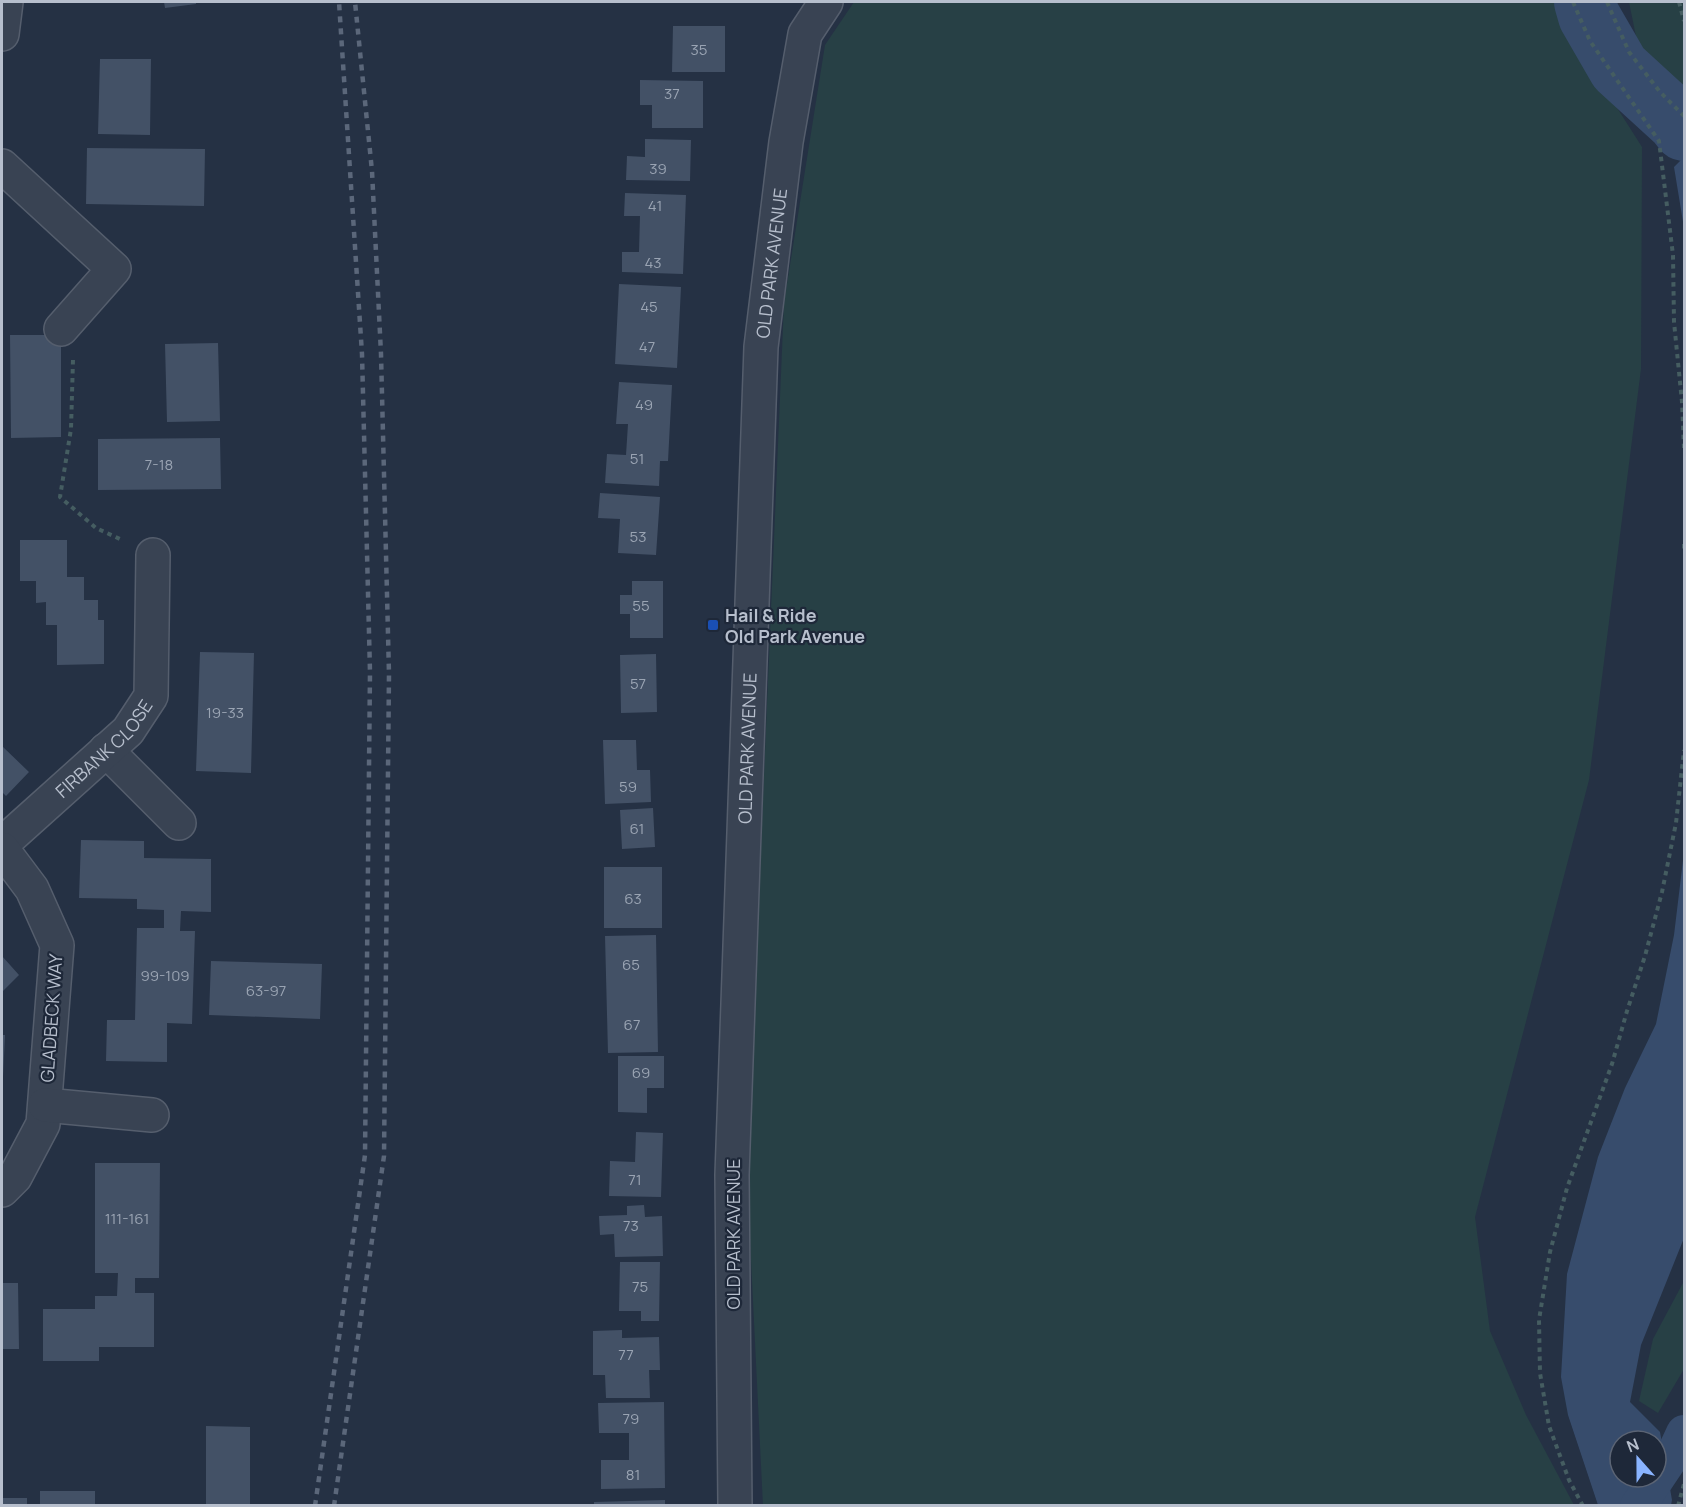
<svg xmlns="http://www.w3.org/2000/svg" width="1686" height="1507" font-family="Manrope,sans-serif">
<rect width="100%" height="100%" fill="#253144"/>
<path fill="#274045" d="M854 2H1562L1565 14 1600 81 1642 147 1641 369 1589 780 1475 1217 1490 1331 1526 1415 1574 1505 763 1506 747 1178 784 303 825 45Z
M1629 2H1684V98L1639 51Z
M1684 1281V1369L1658 1413 1639 1401 1653 1339Z"/>
<path fill="#374c6c" fill-rule="evenodd" d="M1684 157V374L1683 347 1684 228 1674 167Z
M1684 852V1238L1641 1345 1630 1402 1660 1432 1672 1500 1671 1505H1598L1568 1415 1561 1377 1567 1274 1598 1157 1625 1088 1656 1024 1674 935ZM1620 1441H1656V1477H1620Z"/>
<g fill="none" stroke-linecap="round" stroke-linejoin="round">
<path stroke="#374c6c" stroke-width="36" d="M1638 1506 1677 1448 1684 1433"/>
<path stroke="#374c6c" stroke-width="62" d="M1585 2 1589 16 1619 68 1677 121 1684 130"/>
</g>
<path fill="#435166" d="M164 2H196V4L165 8Z
M673 26H725V72H672Z
M100 59H151L150 135 98 134Z
M640 80 703 81V128H652V105H640Z
M645 139 691 140 690 181 626 180 627 156 645 157Z
M87 148 205 149 204 206 86 204Z
M625 193 686 195 683 274 622 272V252H639L640 216H624Z
M619 284 681 287 677 368 615 364Z
M10 335H61V437L11 438Z
M218 343 220 421 167 422 165 344Z
M619 382 672 385 668 461H660L659 486 605 483 607 454 626 455 628 424H616Z
M220 438 221 489 98 490V439Z
M600 493 660 497 656 555 618 553 620 519 598 518Z
M20 540H67V577H84V600H98V620H104V664L57 665V625H46V602L36 603V581H20Z
M632 581H663V638H630V614H620V595H632Z
M200 652 254 653 251 773 196 771Z
M656 654 657 712 621 713 620 655Z
M603 740H636L637 770H650L651 802 605 804Z
M2 746 29 772 6 796 2 792Z
M653 808 655 847 622 849 620 810Z
M81 840 144 841V858L211 859V912L181 911 180 931H195L192 1024 167 1023V1062L106 1061 107 1020H135L137 928H164V910L137 909V899L79 898Z
M604 867H662V928H604Z
M656 935 658 1052 608 1053 605 936Z
M2 956 19 975 2 992Z
M211 961 322 964 320 1019 209 1015Z
M2 1035H5L3 1077H2Z
M618 1056H664V1088H647V1113L618 1112Z
M636 1132 663 1133 661 1197 609 1196 610 1161 635 1162Z
M95 1163H160L159 1278H135V1293H154V1347H99V1361H43V1309H95V1296H117L118 1273H95Z
M644 1205 645 1217 662 1216 663 1256 615 1257 614 1234 600 1235 599 1216 627 1215V1206Z
M620 1262H660L659 1321H641V1311H619Z
M2 1283H18L19 1349H2Z
M622 1330V1338L659 1337 660 1370H649L650 1398H606L605 1375H593V1331Z
M664 1402 665 1488 601 1489V1460H629V1433H599L598 1403Z
M206 1426 250 1427V1506H206Z
M40 1491H95V1506H40Z
M2 1498H27V1506H2Z
M665 1500V1506H594V1502Z"/>
<g fill="none" stroke-linecap="round" stroke-linejoin="round">
<defs>
<g id="minor">
<path d="M2 34 6 2"/>
<path d="M2 166 114 269 61 329"/>
<path d="M106 750 179 823"/>
<path id="s1" d="M2 844 128 731 151 696 153 555"/>
<path d="M2 849 32 889 57 945 43 1124 15 1177 2 1190"/>
<path d="M45 1105 152 1115"/>
<path id="s2" d="M735 1506 732 1175 761 347 786 142 805 34 826 2"/>
</g>
</defs>
<use href="#minor" stroke="#555e6d" stroke-width="36"/>
<path stroke="#455d61" stroke-width="4" stroke-dasharray="4.5 4.5" stroke-linecap="butt" d="M1573 2 1590 41 1659 141 1673 255 1674 322 1682 402 1684 448
M1607 2 1629 52 1660 92 1684 116
M1679 2 1684 21
M73 360 71 429 60 497 96 528 122 540
M1684 544V550
M1583 1506 1569 1480 1549 1426 1540 1373 1539 1320 1550 1252 1567 1188 1612 1064 1627 1011 1645 956 1662 892 1676 823 1684 750
M1678 1506 1684 1484"/>
<use href="#minor" stroke="#394353" stroke-width="33"/>
<path stroke="#5b677a" stroke-width="4.5" stroke-dasharray="6 6" stroke-linecap="butt" d="M315 1506 365 1155 370 672 362 354 339 2
M334 1506 384 1156 389 674 381 354 372 171 355 2"/>
</g>
<rect fill="#1a4fb4" stroke="#1e2839" stroke-width="2" x="707" y="619" width="12" height="12" rx="3"/>
<g text-anchor="middle" dominant-baseline="central" stroke-width="4.5" stroke-linejoin="round" paint-order="stroke">
<g font-size="15" fill="#9aa4b3">
<text x="699" y="49">35</text>
<text x="672" y="93">37</text>
<text x="658" y="168">39</text>
<text x="655" y="205">41</text>
<text x="653" y="262">43</text>
<text x="649" y="306">45</text>
<text x="647" y="346">47</text>
<text x="644" y="404">49</text>
<text x="637" y="458">51</text>
<text x="159" y="464">7-18</text>
<text x="638" y="536">53</text>
<text x="641" y="605">55</text>
<text x="638" y="683">57</text>
<text x="225" y="712">19-33</text>
<text x="628" y="786">59</text>
<text x="637" y="828">61</text>
<text x="633" y="898">63</text>
<text x="631" y="964">65</text>
<text x="165" y="975">99-109</text>
<text x="266" y="990">63-97</text>
<text x="632" y="1024">67</text>
<text x="641" y="1072">69</text>
<text x="635" y="1179">71</text>
<text x="127" y="1218">111-161</text>
<text x="631" y="1225">73</text>
<text x="640" y="1286">75</text>
<text x="626" y="1354">77</text>
<text x="631" y="1418">79</text>
<text x="633" y="1474">81</text>
</g>
<g font-size="18" fill="#b7bfcd" stroke="#1e2839">
<text stroke="none"><textPath href="#s2" startOffset="1244">OLD PARK AVENUE</textPath></text>
<text stroke="none"><textPath href="#s1" startOffset="140">FIRBANK CLOSE</textPath></text>
<text stroke="none"><textPath href="#s2" startOffset="758">OLD PARK AVENUE</textPath></text>
<text transform="translate(51 1018) rotate(-86)">GLADBECK WAY</text>
<text transform="translate(733 1234) rotate(-90)">OLD PARK AVENUE</text>
</g>
<g font-size="18" font-weight="bold" fill="#b7bfcd" stroke="#1e2839" text-anchor="start">
<text x="725" y="615">Hail &amp; Ride<tspan x="725" dy="21">Old Park Avenue</tspan></text>
</g>
</g>
<rect width="1686" height="1507" fill="none" stroke="#b7bfcd" stroke-width="6"/>
<g transform="translate(1638 1459) rotate(339)"><circle r="28" fill="#1e2839" stroke="#5b6474" stroke-width="1.5"/>
<path d="M0-4.5L10 22L0 15L-10 22Z" fill="#8ab4ff"/>
<text y="-9" font-size="16" font-weight="bold" text-anchor="middle" fill="#b7bfcd">N</text>
</g>
</svg>
